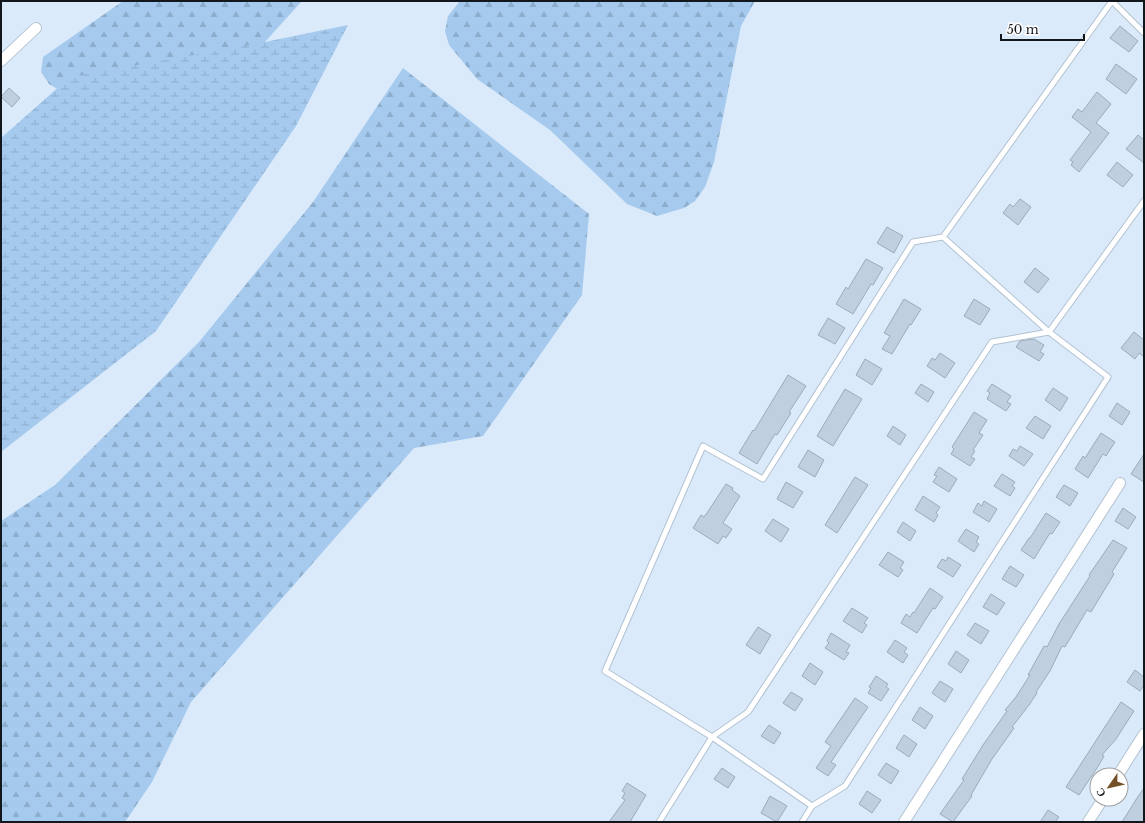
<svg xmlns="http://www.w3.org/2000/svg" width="1145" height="823" font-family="'Libre Baskerville',serif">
<defs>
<pattern id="forest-firs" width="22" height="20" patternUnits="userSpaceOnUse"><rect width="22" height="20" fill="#a5caee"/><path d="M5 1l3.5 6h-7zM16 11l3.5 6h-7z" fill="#8dadcc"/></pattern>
<pattern id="wetland-marsh" width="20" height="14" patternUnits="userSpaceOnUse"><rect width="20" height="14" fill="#a5caee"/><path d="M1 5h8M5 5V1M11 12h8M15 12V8" fill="none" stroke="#8dadcc"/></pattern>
</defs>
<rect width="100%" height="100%" fill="#daeafa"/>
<path fill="url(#forest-firs)" d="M123 1H302L243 66 73 98 49 84 41 72 43 57Z
M460 1H755L741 26 714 162 705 187 695 201 684 208 657 216 627 204 550 130 477 79 449 45 445 31 448 16Z
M403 68 589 214 582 295 483 436 414 448 191 702 152 782 125 822H1V521L55 485 199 342 313 202Z"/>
<path fill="url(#wetland-marsh)" d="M348 25 296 126 156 331 1 452V138L70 77 255 44Z"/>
<path fill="#bfcfdf" stroke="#9babba" d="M1120 26 1138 41 1129 52 1110 38Z
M1116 64 1137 79 1126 94 1106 79Z
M9 88 20 98 12 107 1 97Z
M1097 92 1111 104 1096 123 1109 133 1079 172 1071 165 1073 162 1070 160 1091 132 1072 117 1078 109 1082 112Z
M1138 135 1144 140V163L1126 149Z
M1117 162 1133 175 1123 187 1107 175Z
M1020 199 1031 207 1018 225 1003 213 1010 204 1013 207Z
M887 227 903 236 894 253 877 243Z
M866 259 883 268 873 285 871 284 853 314 836 304 846 287 848 289Z
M1035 268 1049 279 1038 293 1024 282Z
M904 299 921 309 911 325 910 324 892 354 882 349 890 336 884 333Z
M974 299 990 309 980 325 964 316Z
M828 318 845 328 835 344 818 335Z
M1134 332 1144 340V357L1139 353 1135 359 1121 348Z
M1034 339 1044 345 1040 352 1044 354 1039 361 1016 347 1020 341Z
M940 353 955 363 945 378 927 366 932 358 935 360Z
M865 359 882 369 872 385 856 375Z
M788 375 806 386 789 412 791 413 777 435 775 434 757 464 739 453 753 430 754 431Z
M921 384 934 392 928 402 915 393Z
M992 384 1011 396 1007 402 1011 404 1006 411 987 399 990 393 987 391Z
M1053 388 1068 398 1060 411 1045 400Z
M845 389 862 399 833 446 817 436Z
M1117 403 1130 412 1122 425 1109 416Z
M974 412 987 420 979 433 983 435 973 450 975 451 971 457 975 459 970 466 951 454 954 449 952 447Z
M1035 416 1051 426 1043 439 1026 428Z
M893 426 906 435 900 445 887 436Z
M1101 433 1115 442 1106 456 1103 454 1088 478 1075 469 1083 456 1085 458Z
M1020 446 1033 454 1024 466 1009 456 1013 449 1017 451Z
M808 450 824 460 815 477 798 467Z
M1144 454V482L1131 474Z
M939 467 957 479 949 492 933 482 937 476 934 475Z
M1002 474 1015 482 1012 486 1015 488 1010 496 994 486Z
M855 477 868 485 837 533 825 525Z
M786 482 803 492 793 508 777 499Z
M726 484 733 488 732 490 740 496 723 523 732 529 726 538 723 536 718 544 693 528 701 515 704 517 707 513Z
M1064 485 1078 493 1070 506 1056 497Z
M923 496 940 507 936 513 938 515 934 522 915 510Z
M984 501 997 509 989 522 973 512 978 503 982 506Z
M1123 508 1136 517 1128 529 1115 521Z
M1046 513 1060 522 1052 534 1050 533 1034 559 1021 550 1029 538H1030Z
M773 519 789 529 781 542 765 531Z
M903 522 916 531 910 541 897 532Z
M966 529 979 537 976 542 979 544 974 552 958 541Z
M1113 540 1127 548 1112 572 1114 574 1091 612 1087 610 1065 647 1062 646 1050 671 1036 692 1037 693 1029 705 1012 727 1014 728 992 759 971 795 972 796 953 822 940 814 964 780 962 779 983 745 1007 711 1005 710 1016 697 1030 675H1028L1044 646 1047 647 1059 624 1090 576 1089 575Z
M888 552 904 562 900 568 903 570 898 577 879 565Z
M948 557 961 565 953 577 937 567 942 559 946 561Z
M1010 566 1024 575 1016 587 1002 579Z
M930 588 943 597 935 609 933 608 917 633 901 623 906 614 910 617 913 612 914 613Z
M991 594 1005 603 997 615 983 607Z
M852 608 868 618 864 623 867 625 862 633 843 621Z
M975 623 989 631 981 644 967 635Z
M758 627 771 635 760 654 746 645Z
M831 633 850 645 846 652 849 653 844 660 825 648 829 643 827 641Z
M895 640 907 648 904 652 908 655 903 663 887 652Z
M956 651 969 660 961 673 948 664Z
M810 663 823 672 815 685 802 676Z
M1135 670 1144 677V685L1140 691 1127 682Z
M876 676 888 684 886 687 889 689 881 701 868 693 871 688 869 687Z
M940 681 953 689 945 702 932 693Z
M791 692 803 699 795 711 783 703Z
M855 698 868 707 831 762 836 765 828 776 816 768 831 746 825 742Z
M1121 702 1134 711 1116 739 1102 755 1104 756 1099 765 1079 795 1066 787Z
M920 707 933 716 925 729 912 720Z
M769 725 781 733 774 744 761 736Z
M904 735 917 744 909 757 896 748Z
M886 763 899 771 891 784 878 775Z
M722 768 735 777 728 788 714 779Z
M627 783 646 795 630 822H609L625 800 622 798 625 793 622 791Z
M1144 788V822H1122L1137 798Z
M867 791 881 800 872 813 859 804Z
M770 796 787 806 777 822 761 813Z
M1048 810 1059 817 1055 822H1040Z"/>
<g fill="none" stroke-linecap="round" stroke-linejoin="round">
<defs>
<path id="service" d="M1112 1 1144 33
M943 237 1049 332
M812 806 712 737 605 671 703 446 763 479 913 242 943 237 1112 1
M659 822 712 737 748 712 992 342 1049 332
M802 822 812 806 845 786 1108 377 1049 332 1144 201"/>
<path id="minor" d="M1 61 36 28
M1118 775 1144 734
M904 822 1120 483
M1088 822 1103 799"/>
</defs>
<use href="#service" stroke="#b2c2d2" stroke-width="7"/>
<use href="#minor" stroke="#b2c2d2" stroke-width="12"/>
<use href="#service" stroke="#fff" stroke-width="5"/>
<use href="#minor" stroke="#fff" stroke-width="10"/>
</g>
<rect width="1145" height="823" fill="none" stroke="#12171d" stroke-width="4"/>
<g transform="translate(1109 787) rotate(236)"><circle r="19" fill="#ffffff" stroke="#a0a2a5"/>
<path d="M0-3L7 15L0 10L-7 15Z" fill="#735029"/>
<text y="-6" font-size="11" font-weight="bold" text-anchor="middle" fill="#12171d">С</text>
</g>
<path d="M1001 34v6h83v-6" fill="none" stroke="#12171d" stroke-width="2"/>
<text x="1007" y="34" font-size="12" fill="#12171d" stroke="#ffffff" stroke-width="3" paint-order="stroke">50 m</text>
</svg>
